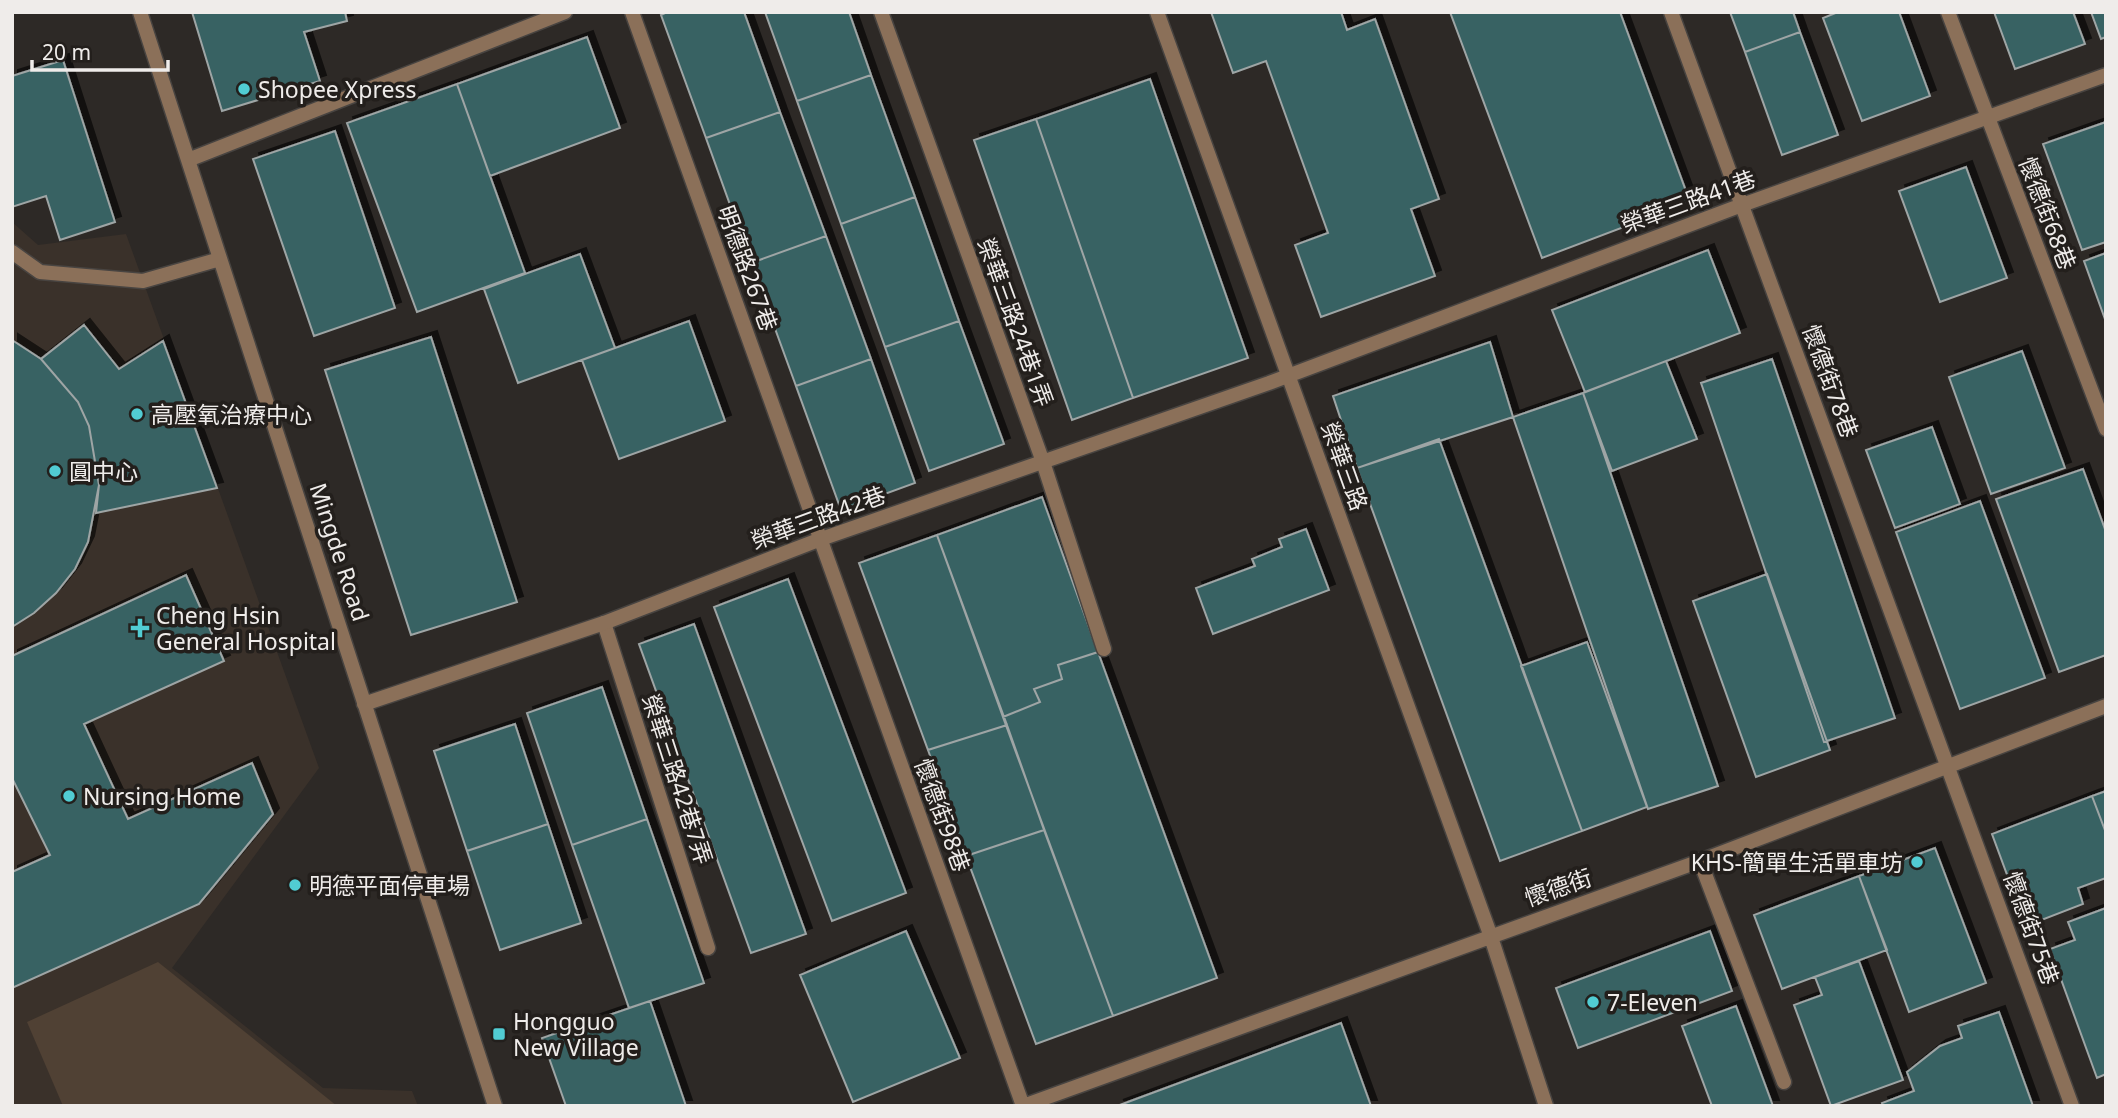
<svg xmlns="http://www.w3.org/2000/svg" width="2118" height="1118" font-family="'Noto Sans','Noto Sans TC',sans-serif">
<defs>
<filter id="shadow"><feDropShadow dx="6" dy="-6" stdDeviation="0" flood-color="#0009"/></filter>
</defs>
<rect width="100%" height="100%" fill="#2d2926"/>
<path fill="#3a312a" d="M12 222 38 245 126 234 319 768 172 968 323 1088 412 1091 418 1106H12Z"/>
<path fill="#504134" d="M158 962 337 1106H63L27 1022Z"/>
<path fill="#396264" stroke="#9ea5a5" stroke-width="2" filter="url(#shadow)" d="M192 12H345L347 21 304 32 320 81 222 111Z
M667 12H744L780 112 706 138 661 15Z
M765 12H849L871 75 797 101Z
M1211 12H1341L1347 30 1375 19 1439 199 1411 209 1435 276 1321 317 1295 245 1328 233 1266 61 1233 73Z
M1450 12H1620L1690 202 1542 258Z
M1730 12H1793L1800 32 1745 52Z
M1838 12H1899L1930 96 1862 121 1823 18Z
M1994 12H2073L2085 44 2015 69Z
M2091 12H2106V37L2101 39Z
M1800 32 1838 135 1782 155 1745 52Z
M587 37 620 128 490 176 457 84Z
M63 60 115 222 60 240 46 196 12 207V76Z
M871 75 915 197 841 224 797 101Z
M1150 79 1248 358 1133 398 1036 119Z
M457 84 525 273 417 312 347 123Z
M780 112 826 236 751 263 706 138Z
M1036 119 1133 398 1072 420 974 140Z
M2106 122V242L2082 250 2043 144Z
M335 131 395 308 314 336 253 159Z
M1966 167 2007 278 1940 302 1899 191Z
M915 197 959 321 885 347 841 224Z
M826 236 871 359 796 386 751 263Z
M1708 250 1740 333 1585 392 1552 310Z
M2106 253V322L2084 261Z
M580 254 615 348 518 383 484 289Z
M689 321 725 421 619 459 582 360Z
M959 321 1004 444 929 471 885 347Z
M84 325 119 369 163 341 217 488 96 513 99 485 89 426 78 402 41 359Z
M431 337 517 602 411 635 325 370Z
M12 340 41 359 78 402 89 426 99 485 88 542 75 569 56 593 34 613 12 627Z
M1490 342 1513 417 1357 468 1333 396Z
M2022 351 2065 468 1991 494 1949 377Z
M871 359 915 483 841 510 796 386Z
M1772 359 1895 718 1824 742 1701 383Z
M1666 361 1697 439 1612 471 1583 393Z
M1583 393 1718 786 1648 809 1513 417Z
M1932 427 1960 504 1895 528 1866 450Z
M1439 439 1582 831 1500 861 1357 468Z
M2083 469 2106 532V655L2059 672 1996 499Z
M1042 497 1098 652 1058 665 1062 679 1034 689 1040 702 1003 717 937 535Z
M1980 501 2045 678 1960 709 1896 532Z
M1306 529 1329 590 1213 634 1196 588 1255 566 1252 559 1282 547 1279 539Z
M937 535 1007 725 928 750 859 563Z
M1767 574 1830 750 1756 777 1693 601Z
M186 575 224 661 84 724 128 819 252 763 273 814 199 904 12 988V872L50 855 12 778V656Z
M788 579 906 893 832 921 714 607Z
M694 624 806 934 751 953 639 644Z
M1587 642 1647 807 1582 831 1521 666Z
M1098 652 1217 978 1113 1016 1003 717 1040 702 1034 689 1062 679 1058 665Z
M602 687 647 819 572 845 527 713Z
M515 724 548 824 467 851 434 751Z
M1007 725 1044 830 966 856 928 750Z
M2106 791V833L2092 796Z
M2092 796 2106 833V878L2078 888 2083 904 2026 926 1992 834Z
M647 819 704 983 629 1008 572 845Z
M548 824 581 923 500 950 467 851Z
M1044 830 1113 1016 1036 1044 966 856Z
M1935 848 1986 983 1909 1012 1859 876Z
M1859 876 1887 950 1782 989 1754 915Z
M2106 908V1074L2097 1078 2050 949 2075 940 2068 922Z
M906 931 960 1058 853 1102 800 975Z
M1710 931 1732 991 1578 1048 1556 988Z
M1859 961 1903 1080 1831 1106 1794 1005 1822 995 1815 977Z
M650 1001 686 1106H566L542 1038Z
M1736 1006 1773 1106H1712L1682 1026Z
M1999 1012 2033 1106H1883L1882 1103 1914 1091 1907 1072 1940 1046 1962 1038 1958 1026Z
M1341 1023 1371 1106H1117Z"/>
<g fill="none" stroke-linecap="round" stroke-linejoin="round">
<defs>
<path id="service" d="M604 623 708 948
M1700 861 1784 1082"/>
<path id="minor" d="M140 12 495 1106
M632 12 1023 1106
M881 12 1043 462 1104 649
M1157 12 1490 934 1546 1106
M1671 12 2072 1106
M1948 12 2106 429
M188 160 565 12
M12 252 40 272 143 281 220 259
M364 704 604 623 821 539 1269 383 1742 205 2106 75
M1023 1106 1700 861 2106 706"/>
</defs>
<use href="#service" stroke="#484441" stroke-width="17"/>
<use href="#minor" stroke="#484441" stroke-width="17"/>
<use href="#service" stroke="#8b7059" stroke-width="14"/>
<use href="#minor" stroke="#8b7059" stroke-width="14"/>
</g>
<g fill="#51ccd3" stroke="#231f1c" stroke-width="2.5">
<circle cx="244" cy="89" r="7"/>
<circle cx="137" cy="414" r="7"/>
<circle cx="55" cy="471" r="7"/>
<path d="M136.5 617.5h7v7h7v7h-7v7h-7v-7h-7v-7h7z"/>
<circle cx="69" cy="796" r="7"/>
<circle cx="1917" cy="862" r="7"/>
<circle cx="295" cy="885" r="7"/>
<circle cx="1593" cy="1002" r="7"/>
<rect x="492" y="1027" width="14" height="14" rx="3.5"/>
</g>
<g text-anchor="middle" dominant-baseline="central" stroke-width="7" stroke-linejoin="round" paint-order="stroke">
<g font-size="23" fill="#efecea" stroke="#231f1c" text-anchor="start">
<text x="258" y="89">Shopee Xpress</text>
<text x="151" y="414">高壓氧治療中心</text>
<text x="69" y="471">圓中心</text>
<text x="156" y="615">Cheng Hsin<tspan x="156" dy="26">General Hospital</tspan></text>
<text x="83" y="796">Nursing Home</text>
<text x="1903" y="862" text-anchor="end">KHS-簡單生活單車坊</text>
<text x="309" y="885">明德平面停車場</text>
<text x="1607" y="1002">7-Eleven</text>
<text x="513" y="1021">Hongguo<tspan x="513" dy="26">New Village</tspan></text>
</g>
<g font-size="23" fill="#efecea" stroke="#231f1c">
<text transform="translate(1688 201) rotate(-20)">榮華三路41巷</text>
<text transform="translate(2048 213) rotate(69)">懷德街68巷</text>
<text transform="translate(748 268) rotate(70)">明德路267巷</text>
<text transform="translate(1016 322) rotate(70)">榮華三路24巷1弄</text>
<text transform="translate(1831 381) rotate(70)">懷德街78巷</text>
<text transform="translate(1345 466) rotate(70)">榮華三路</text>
<text transform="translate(818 517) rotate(-20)">榮華三路42巷</text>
<text transform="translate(340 552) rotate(72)">Mingde Road</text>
<text transform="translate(678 779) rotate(72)">榮華三路42巷7弄</text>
<text transform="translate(943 815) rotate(70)">懷德街98巷</text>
<text transform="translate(1558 887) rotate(-19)">懷德街</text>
<text transform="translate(2032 928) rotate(70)">懷德街75巷</text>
</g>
</g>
<rect width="2118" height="1118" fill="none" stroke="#efecea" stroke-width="28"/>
<path d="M32 60v10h136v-10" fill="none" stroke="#efecea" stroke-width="3.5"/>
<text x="42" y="60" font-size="21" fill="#efecea" stroke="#231f1c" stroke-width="5" paint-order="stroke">20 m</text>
</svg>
